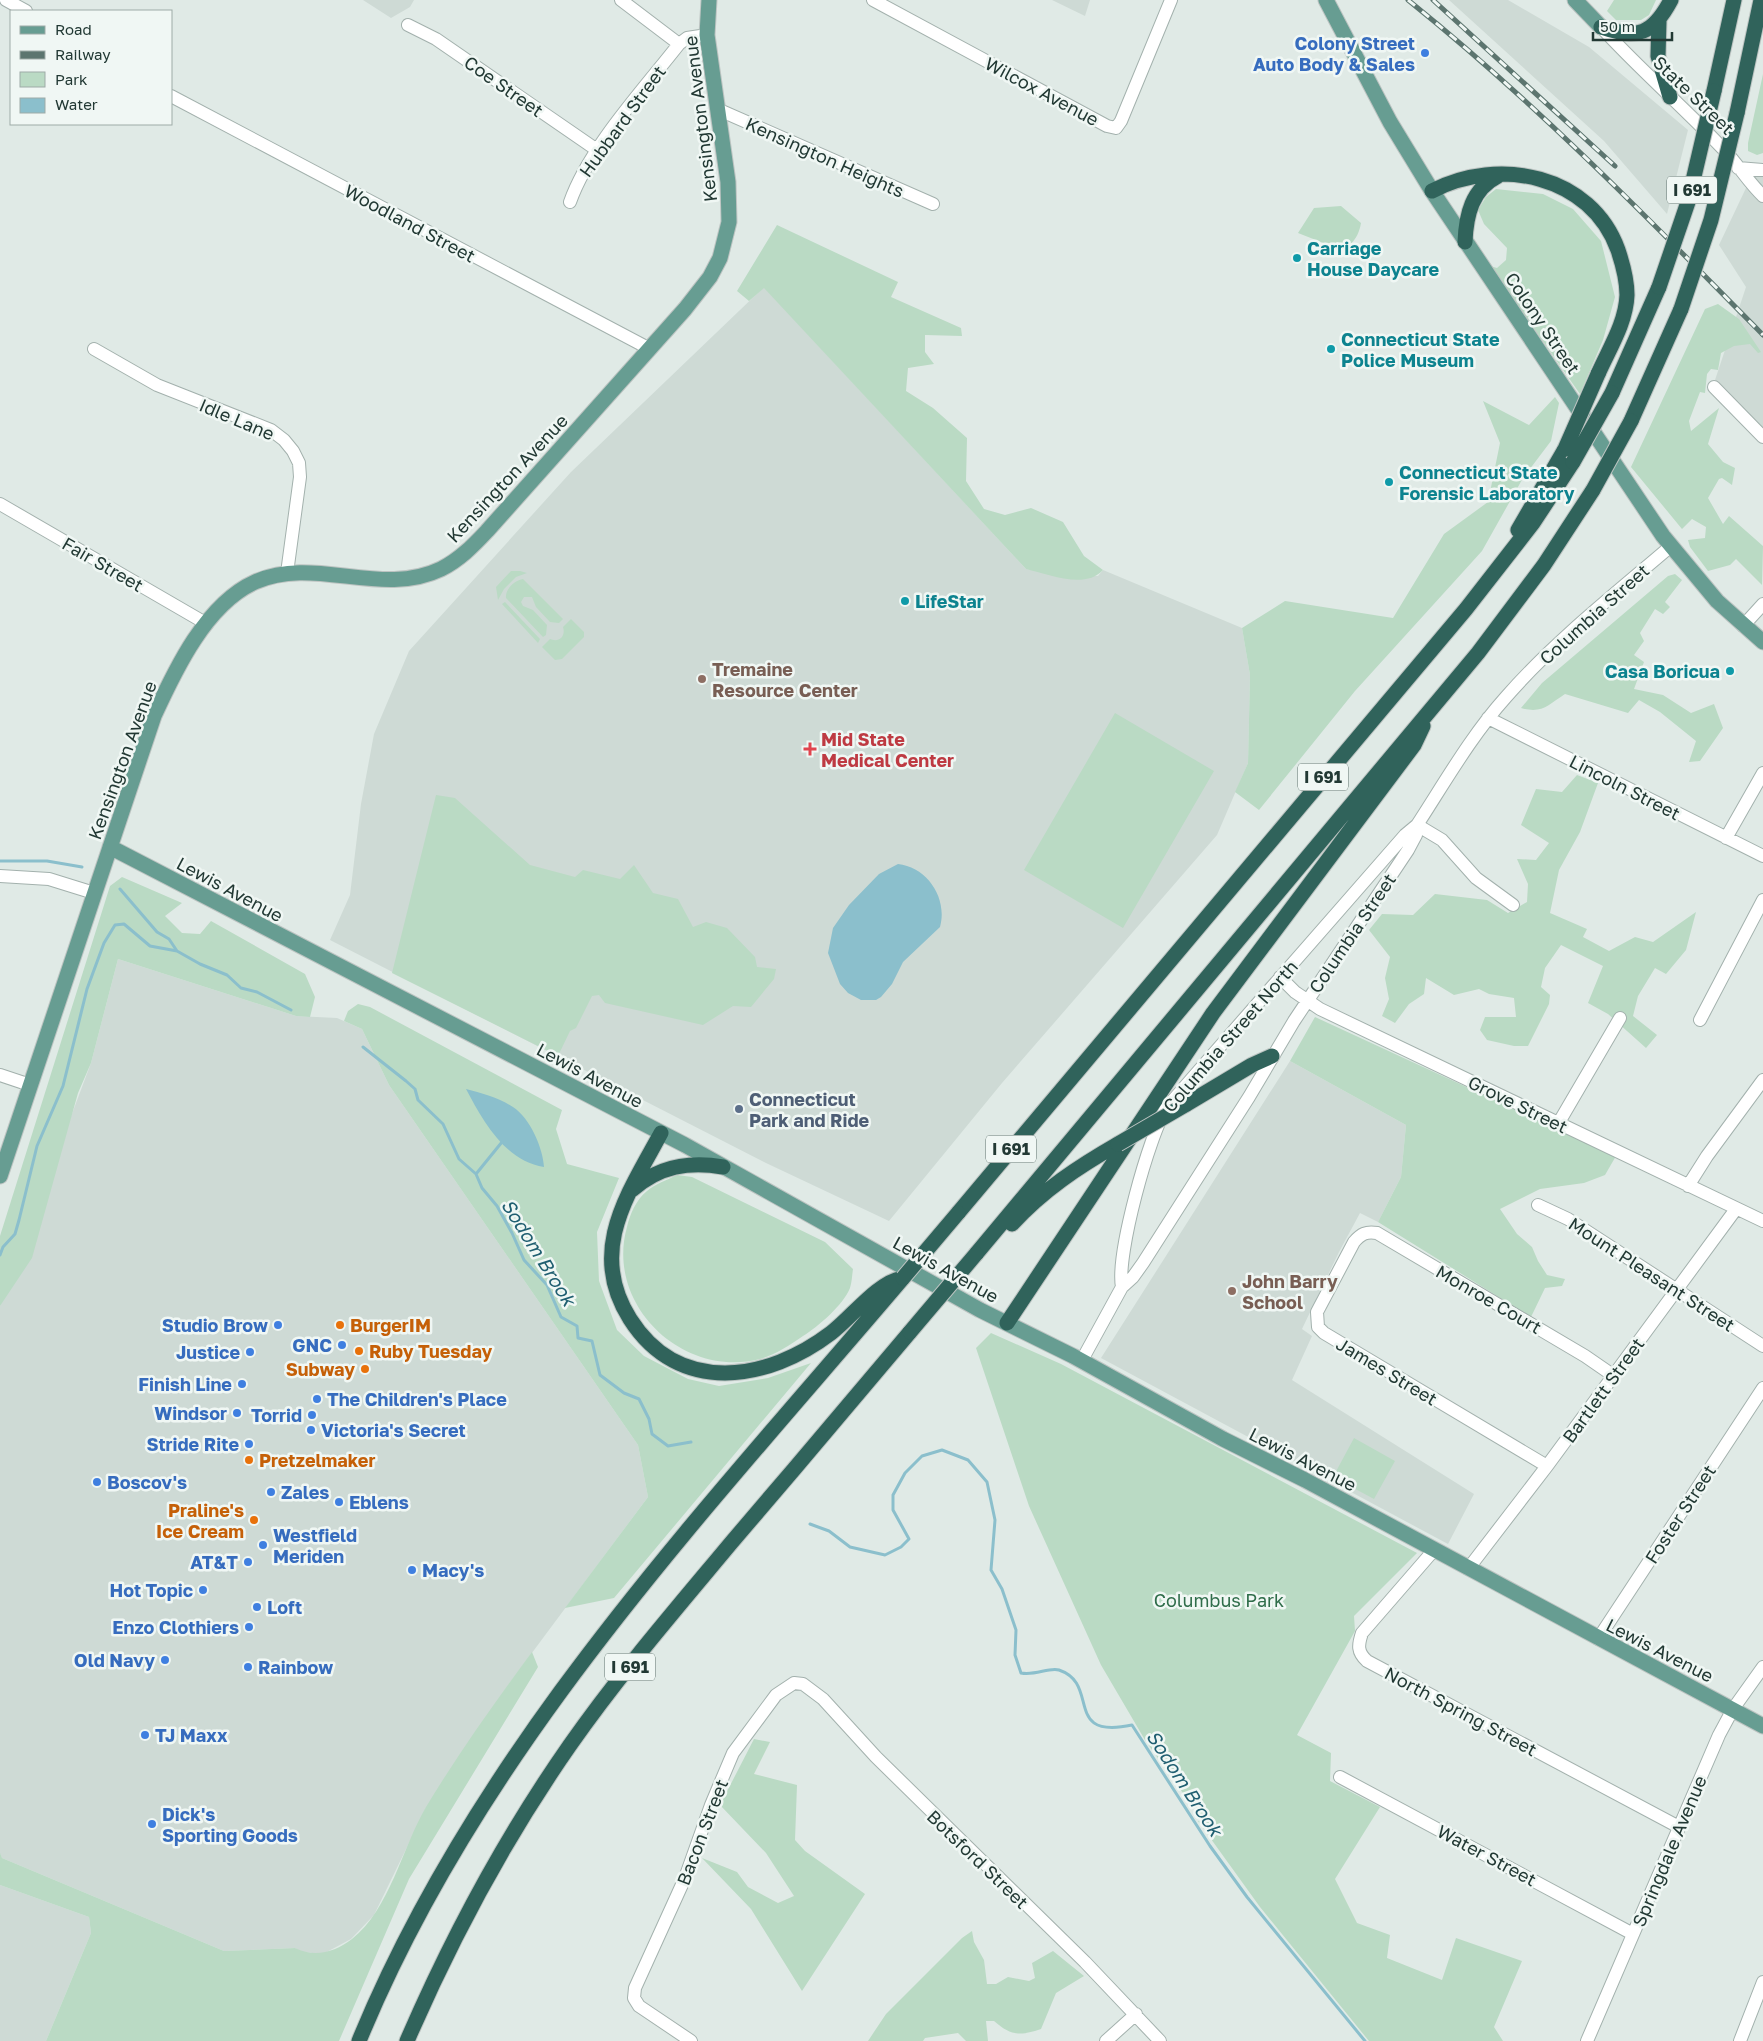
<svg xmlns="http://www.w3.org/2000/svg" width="1763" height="2041" font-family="'Golos Text',sans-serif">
<rect width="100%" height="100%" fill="#e0eae6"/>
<path fill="#cedad5" d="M363 0H414L410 7 391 18Z
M1052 0H1090L1085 16Z
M1449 0H1508L1589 47 1688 130 1667 214 1604 141Z
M1763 165V429L1715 380 1746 287 1719 245 1746 188Z
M764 287 1026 569 1098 576 1103 570 1242 628 1250 675 1248 763 1217 835 1002 1083 889 1221 766 1163 330 940 350 895 361 804 374 734 409 651 571 472Z
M118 959 296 1016 337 1018 362 1029 389 1085 638 1445 648 1497 511 1681 426 1808 374 1915 351 1939 323 1954 302 1952 295 1948 224 1951 2 1858 0 1854V1306L91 1063Z
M1290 1061 1406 1125 1401 1177 1378 1222 1360 1213 1339 1252 1302 1329 1312 1336 1292 1380 1474 1494 1448 1544 1101 1358Z
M0 1885 89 1917 91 1933 46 2041H0Z"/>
<path fill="#badac4" d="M1614 0H1656L1649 15 1641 20H1616L1607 11Z
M1763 74V153L1757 155 1748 151V143Z
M1496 189 1543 194 1573 209 1601 241 1615 297 1603 340 1580 394 1490 266 1497 268 1506 260 1507 248 1484 224 1478 210 1486 197Z
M1341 206 1361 223C1358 241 1347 250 1330 256L1315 250 1316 246 1324 249 1326 244 1298 233 1314 208Z
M777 225 898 282 891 297 961 328 962 336 925 335V352L934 364 908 368 906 391 933 408 967 438 966 481 984 509 1005 515 1031 508 1063 522 1084 556 1103 570C1085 590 1048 574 1026 569L764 288 749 301 737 291Z
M1718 304 1739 319 1761 352 1758 353 1750 344 1734 346 1721 353 1718 370 1711 369 1707 374 1705 393 1700 392 1689 421 1691 431 1719 408 1708 444 1723 462 1735 468 1732 485 1722 478 1719 479 1708 498 1723 524 1729 516 1763 546 1762 585 1736 559 1730 565 1708 571 1690 547 1688 540 1705 538 1706 527 1692 519 1682 529 1631 467 1705 309Z
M1555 397 1559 403 1551 441 1523 478 1482 551 1355 691 1259 810 1235 792 1248 763 1250 675 1242 628 1285 601 1393 618 1444 534 1488 502 1500 443 1483 401 1529 425Z
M511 571H520L527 573 516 577 504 589 498 600 496 587Z
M1675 574 1682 580 1665 602 1670 607 1663 614 1655 609 1640 633 1644 641 1634 655 1644 662 1634 689 1663 695 1691 713 1714 704 1723 728 1700 761 1689 762 1696 741 1660 712 1639 700 1628 713 1565 694C1548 705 1542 714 1521 708L1542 683 1668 576Z
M523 579 563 619 559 623 550 622 536 607 532 597H524L521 602 523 606 533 610 547 625 546 635 543 637 506 598C505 589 515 580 523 579Z
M505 602 540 639 538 643 502 604Z
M571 619 584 632V637L562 659 555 660 542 647 550 639C559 643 566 636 563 627Z
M1115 713 1214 771 1123 928 1024 870Z
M1577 775 1598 783 1580 832 1559 870 1550 913 1587 929 1583 937 1609 951 1635 937 1653 942 1696 912 1686 950 1666 974 1655 968 1638 996 1633 1016 1657 1035 1646 1048 1608 1014 1588 1003 1603 966 1561 945 1545 968 1541 987 1550 995 1549 1004 1528 1046H1514L1487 1040 1480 1030 1485 1017H1516L1514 998 1489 994 1479 989 1454 995 1426 978 1424 994 1409 1004 1395 1023 1382 1016 1389 999 1385 978 1390 957 1369 930 1382 914 1413 915 1435 894 1487 900 1508 913 1527 902 1528 884 1517 859 1536 860 1549 843 1521 825 1536 789 1562 792Z
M436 795 455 798 530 865 575 877 583 870 620 879 634 865 653 893 678 899 693 927 706 922 727 928 755 957 757 967 776 969 774 979 751 1007 733 1006 703 1025 605 1003 599 995 592 996 576 1028 570 1031 558 1056 392 973Z
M122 877 182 903 165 916 182 933 200 934 211 921 305 974 315 997 310 1017 296 1016 118 959 91 1063 78 1093 32 1258 0 1306V1236L110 886Z
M358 1004 370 1007 562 1110 556 1129 567 1164 619 1178 597 1232 599 1281 617 1330 644 1356 688 1379 719 1386 768 1378 811 1363 614 1598 565 1608 648 1497 638 1445 389 1085 362 1029 344 1021 348 1011Z
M1315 1017 1616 1156 1605 1175 1584 1183 1540 1189 1500 1209 1517 1234 1532 1247 1538 1261 1547 1275 1565 1279 1562 1286 1545 1288 1531 1317 1378 1222 1401 1177 1406 1125 1290 1061Z
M677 1175 692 1177 825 1242 853 1269C852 1275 852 1282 850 1288 844 1304 818 1327 803 1336 790 1345 775 1355 760 1359 683 1379 605 1305 627 1227 630 1214 636 1200 647 1191 655 1184 667 1180 677 1175Z
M991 1333 1061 1364 1417 1553 1354 1616 1355 1631 1297 1735 1331 1753 1330 1781 1380 1807 1335 1879 1357 1923 1390 1935 1387 1958 1442 1980 1456 1938 1522 1961 1494 2027 1503 2041H1369L1260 1907 1198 1821 1206 1820 1185 1796 1145 1740 1101 1665 1029 1506 976 1348Z
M1354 1438 1395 1461 1374 1499 1333 1477Z
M532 1652 538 1667 409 1879 339 2041H46L91 1933 89 1917 0 1885V1853L2 1858 224 1951 295 1948C315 1958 335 1952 352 1939 390 1909 402 1848 426 1807 458 1754 495 1702 532 1652Z
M754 1739 770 1742 754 1774 797 1785 795 1840 805 1851 865 1894 802 1991 751 1909 702 1858 737 1872 748 1887 778 1903 794 1896 766 1853 720 1805Z
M972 1931 974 1942 984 1960 987 1984H996L1008 1977 1029 1981 1035 1978 1032 1963 1053 1951 1084 1976 1056 1993 1041 2029C1020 2036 1011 2036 994 2021H986L988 2041H966L958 2033 925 2038 923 2041H868L886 2014 962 1938Z"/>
<path fill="#8bbfcc" d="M898 864C927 867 948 898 940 927L903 962 892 984 881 997 876 1000H861L848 993 840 984 828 953 833 928 849 905 879 874Z
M466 1089C482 1093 499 1098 513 1107 530 1118 543 1148 544 1167 505 1161 483 1121 466 1089Z"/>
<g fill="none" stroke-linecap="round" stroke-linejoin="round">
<path stroke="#8bbfcc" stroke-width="3" d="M0 861H47L82 867
M120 889 157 932 169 939 177 951 200 964 227 975 241 988 257 992 291 1010
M363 1047 406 1081 415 1089 418 1100 443 1124 459 1159 476 1174 482 1188 497 1206 512 1233 524 1260 547 1285 561 1317 577 1326 578 1338 592 1341 600 1375 624 1393 639 1399 649 1419 652 1434 668 1446 691 1442
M476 1174 502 1142
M0 1255 3 1247 15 1234 19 1220 37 1146 63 1086 87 989 104 943 115 925 124 924 150 946 177 951
M810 1524 829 1531 850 1547 885 1555 901 1547 909 1539 893 1510V1495L905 1473 922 1456 942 1450 968 1460 987 1482 995 1520 991 1570 1002 1589 1016 1630 1015 1655 1021 1673C1035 1676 1049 1667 1059 1670 1101 1684 1062 1740 1132 1725L1210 1846 1247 1897 1365 2041"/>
<defs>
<path id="minor" d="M6 0 26 11
M621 0 679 44
M873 0 1107 126 1116 128 1121 121 1171 0
M408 25 436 39 597 150
M1601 27C1641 71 1686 109 1726 152 1739 166 1749 183 1763 196
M171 96 650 349
M717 109 933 204
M1738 168 1763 170
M570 202C589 148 643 90 679 44L687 38 707 35
M94 349 157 385 271 430 284 440 293 451 299 463 300 477 287 573
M1714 387 1763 437
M0 504 207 624
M1743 626 1763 604
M1488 718 1763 856
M1417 825 1442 840 1476 878 1513 905
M1726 838 1763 773
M0 876 49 879 94 893
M1280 977 1295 992 1320 1009 1763 1221
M1700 1020 1763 900
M0 1075 30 1085
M1558 1124 1620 1018
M1688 1186 1707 1156 1763 1080
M1538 1205 1568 1219 1763 1346
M1122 1287C1116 1255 1149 1135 1167 1107L1405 835 1417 825
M1082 1360 1122 1287 1133 1277 1143 1263 1249 1097 1294 1021 1408 850 1416 835 1417 825C1445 782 1471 736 1506 697 1554 642 1615 594 1671 546
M1547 1466 1324 1333 1318 1327 1317 1312 1354 1242C1361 1234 1366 1231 1377 1233L1585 1356 1614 1376
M1434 1550 1362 1633C1358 1645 1357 1652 1367 1661L1679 1827
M1468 1569 1547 1466 1736 1209
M1598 1639 1763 1388
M1340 1777 1633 1934
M691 2041 639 2006 634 1998 635 1988 685 1878 711 1805 733 1753 776 1695 794 1683 803 1684 823 1699 876 1757 1085 1962 1160 2041
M1106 2041 1136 2014
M1587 2041 1719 1735 1733 1709 1763 1667
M1740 2041 1763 1982"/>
<path id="major" d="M1326 0 1390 122 1432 191 1663 536 1717 601 1763 642
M1575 0 1601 27
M110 847 685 1145 980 1310 1073 1356 1223 1439 1305 1480 1763 1726
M0 1176 154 716C175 670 206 604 255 582 314 555 381 598 441 569 459 560 473 546 487 531L685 309 710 277 720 258 729 222 728 182 707 35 709 0"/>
<path id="highway" d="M1659 21 1658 56 1670 97
M1601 27C1638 40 1653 34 1671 0
M1714 91 1734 0
M1737 113 1761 0
M1432 191C1499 156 1591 175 1618 250 1623 265 1627 280 1627 295 1626 323 1609 349 1598 374
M1465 242C1466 215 1472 189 1498 176
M1612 393 1659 287
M1631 421 1681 309
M1518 530 1565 449
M1185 1105 1252 1065 1272 1056
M661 1133C628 1194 587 1251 630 1319 679 1396 768 1381 831 1333 852 1317 877 1283 902 1278
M632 1190C659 1166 689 1161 723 1167
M958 1213 1466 609 1533 523 1573 462
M1012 1224C1043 1190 1078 1167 1118 1144
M976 1254 1478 653 1544 565 1593 490
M1007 1323 1213 1013 1414 745 1423 726
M359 2041C479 1748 701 1516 903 1278
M407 2041C452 1937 505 1838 570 1745 619 1675 676 1609 731 1543 791 1473 851 1402 910 1332"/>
</defs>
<use href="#minor" stroke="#a3b1ad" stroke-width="14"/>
<use href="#major" stroke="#bdc4c2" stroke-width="17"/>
<use href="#highway" stroke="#bdc4c2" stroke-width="17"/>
<use href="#minor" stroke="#fff" stroke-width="12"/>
<use href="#major" stroke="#679d92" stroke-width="15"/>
<use href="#highway" stroke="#30635b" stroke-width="15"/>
<defs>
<path id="rail" d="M1408 0C1535 102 1649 219 1763 335
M1433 0 1615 166"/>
</defs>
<use href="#rail" stroke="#5c756f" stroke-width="5"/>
<use href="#rail" stroke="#f0f7f4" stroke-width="3" stroke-dasharray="9" stroke-linecap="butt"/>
<defs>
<path id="highway-bridge" d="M1659 287 1688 202 1714 91
M1681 309 1711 220 1737 113
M1565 449 1598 374
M1573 462 1612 393
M1593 490 1631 421
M1118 1144 1185 1105
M903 1278 958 1213
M910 1332 976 1254"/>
</defs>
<use href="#highway-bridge" stroke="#bdc4c2" stroke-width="17" stroke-linecap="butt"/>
<use href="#highway-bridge" stroke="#30635b" stroke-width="15"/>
</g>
<g fill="#3f7fe0" stroke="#f0f7f4" stroke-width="2">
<circle cx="1425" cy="53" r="5"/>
<circle cx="278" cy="1325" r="5"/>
<circle cx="342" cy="1345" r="5"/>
<circle cx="250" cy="1352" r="5"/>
<circle cx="242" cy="1384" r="5"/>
<circle cx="317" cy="1399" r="5"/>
<circle cx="237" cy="1413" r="5"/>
<circle cx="312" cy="1415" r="5"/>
<circle cx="311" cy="1430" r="5"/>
<circle cx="249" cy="1444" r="5"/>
<circle cx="97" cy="1482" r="5"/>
<circle cx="271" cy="1492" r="5"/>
<circle cx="339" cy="1502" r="5"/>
<circle cx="263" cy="1545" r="5"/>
<circle cx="248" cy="1562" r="5"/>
<circle cx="412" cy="1570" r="5"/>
<circle cx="203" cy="1590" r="5"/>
<circle cx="257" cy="1607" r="5"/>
<circle cx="249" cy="1627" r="5"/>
<circle cx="165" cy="1660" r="5"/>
<circle cx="248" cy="1667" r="5"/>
<circle cx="145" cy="1735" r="5"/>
<circle cx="152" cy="1824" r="5"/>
</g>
<g fill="#0f9aa8" stroke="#f0f7f4" stroke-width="2">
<circle cx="1297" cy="258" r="5"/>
<circle cx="1331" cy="349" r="5"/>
<circle cx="1389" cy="482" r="5"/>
<circle cx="905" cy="601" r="5"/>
<circle cx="1730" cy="671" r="5"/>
</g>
<g fill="#8d6e63" stroke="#f0f7f4" stroke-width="2">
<circle cx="702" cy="679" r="5"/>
<circle cx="1232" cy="1291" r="5"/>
</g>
<path fill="#e0444e" stroke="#f0f7f4" stroke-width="2" d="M807.5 741.5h5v5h5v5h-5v5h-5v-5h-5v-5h5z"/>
<circle fill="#5c6f8a" stroke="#f0f7f4" stroke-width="2" cx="739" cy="1109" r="5"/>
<g fill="#e8710a" stroke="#f0f7f4" stroke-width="2">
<circle cx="340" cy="1325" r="5"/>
<circle cx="359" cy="1351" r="5"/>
<circle cx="365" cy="1369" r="5"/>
<circle cx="249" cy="1460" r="5"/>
<circle cx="254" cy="1520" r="5"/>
</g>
<g text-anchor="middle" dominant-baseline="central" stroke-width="5" stroke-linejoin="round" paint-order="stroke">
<g fill="#f0f7f4" stroke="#60726e" stroke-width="1">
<rect x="1667" y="176.5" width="50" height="27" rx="4"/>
<rect x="1298" y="763.5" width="50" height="27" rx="4"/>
<rect x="986" y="1135.5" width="50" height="27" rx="4"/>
<rect x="605" y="1653.5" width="50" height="27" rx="4"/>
</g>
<g font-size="16" font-weight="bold" fill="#223934">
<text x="1692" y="190">I 691</text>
<text x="1323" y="777">I 691</text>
<text x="1011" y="1149">I 691</text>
<text x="630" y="1667">I 691</text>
</g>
<g font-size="18" font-weight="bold" fill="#366cbe" stroke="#f0f7f4" text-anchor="end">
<text x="1415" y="43">Colony Street<tspan x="1415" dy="21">Auto Body &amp; Sales</tspan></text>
<text x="268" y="1325">Studio Brow</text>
<text x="332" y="1345">GNC</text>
<text x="240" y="1352">Justice</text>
<text x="232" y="1384">Finish Line</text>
<text x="327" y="1399" text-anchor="start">The Children's Place</text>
<text x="227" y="1413">Windsor</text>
<text x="302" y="1415">Torrid</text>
<text x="321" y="1430" text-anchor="start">Victoria's Secret</text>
<text x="239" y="1444">Stride Rite</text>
<text x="107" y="1482" text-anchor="start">Boscov's</text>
<text x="281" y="1492" text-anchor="start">Zales</text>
<text x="349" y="1502" text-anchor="start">Eblens</text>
<text x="273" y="1535" text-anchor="start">Westfield<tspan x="273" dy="21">Meriden</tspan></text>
<text x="238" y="1562">AT&amp;T</text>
<text x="422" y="1570" text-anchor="start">Macy's</text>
<text x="193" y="1590">Hot Topic</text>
<text x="267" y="1607" text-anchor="start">Loft</text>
<text x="239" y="1627">Enzo Clothiers</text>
<text x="155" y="1660">Old Navy</text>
<text x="258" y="1667" text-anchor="start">Rainbow</text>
<text x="155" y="1735" text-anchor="start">TJ Maxx</text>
<text x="162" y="1814" text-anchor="start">Dick's<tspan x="162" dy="21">Sporting Goods</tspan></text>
</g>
<g font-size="18" fill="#223934" stroke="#f0f7f4">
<text transform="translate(504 86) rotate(35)">Coe Street</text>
<text transform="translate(1042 91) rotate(28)">Wilcox Avenue</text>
<text transform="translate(1694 95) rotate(44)">State Street</text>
<text transform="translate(700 119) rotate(-97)">Kensington Avenue</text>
<text transform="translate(622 121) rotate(-54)">Hubbard Street</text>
<text transform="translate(825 157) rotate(24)">Kensington Heights</text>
<text transform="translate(410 223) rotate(28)">Woodland Street</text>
<text transform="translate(1543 323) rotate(56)">Colony Street</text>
<text transform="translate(237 419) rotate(23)">Idle Lane</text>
<text transform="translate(507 478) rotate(-47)">Kensington Avenue</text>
<text transform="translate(103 564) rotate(30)">Fair Street</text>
<text transform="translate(1594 614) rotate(-42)">Columbia Street</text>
<text transform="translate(122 760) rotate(-70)">Kensington Avenue</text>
<text transform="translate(1625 787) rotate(27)">Lincoln Street</text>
<text transform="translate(230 889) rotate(28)">Lewis Avenue</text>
<text transform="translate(1352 933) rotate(-56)">Columbia Street</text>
<text transform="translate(1230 1036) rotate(-49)">Columbia Street North</text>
<text transform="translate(590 1075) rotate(28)">Lewis Avenue</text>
<text transform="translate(1518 1104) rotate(26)">Grove Street</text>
<text transform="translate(946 1269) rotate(29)">Lewis Avenue</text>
<text transform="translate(1652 1274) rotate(33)">Mount Pleasant Street</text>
<text transform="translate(1489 1299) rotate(30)">Monroe Court</text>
<text transform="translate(1387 1371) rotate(31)">James Street</text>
<text transform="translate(1603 1390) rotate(-54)">Bartlett Street</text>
<text transform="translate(1303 1459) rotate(27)">Lewis Avenue</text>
<text transform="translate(1680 1514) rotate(-57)">Foster Street</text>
<text transform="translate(1660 1650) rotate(27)">Lewis Avenue</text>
<text transform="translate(1461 1711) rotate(28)">North Spring Street</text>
<text transform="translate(702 1832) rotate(-69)">Bacon Street</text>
<text transform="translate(1669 1851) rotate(-67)">Springdale Avenue</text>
<text transform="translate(1487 1855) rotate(28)">Water Street</text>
<text transform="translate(978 1859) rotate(44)">Botsford Street</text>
</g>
<g font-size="18" font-weight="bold" fill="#0d838f" stroke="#f0f7f4" text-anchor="start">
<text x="1307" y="248">Carriage<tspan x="1307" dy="21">House Daycare</tspan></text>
<text x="1341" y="339">Connecticut State<tspan x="1341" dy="21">Police Museum</tspan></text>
<text x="1399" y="472">Connecticut State<tspan x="1399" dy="21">Forensic Laboratory</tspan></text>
<text x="915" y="601">LifeStar</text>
<text x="1720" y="671" text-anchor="end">Casa Boricua</text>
</g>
<g font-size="18" font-weight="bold" fill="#785e54" stroke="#f0f7f4" text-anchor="start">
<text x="712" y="669">Tremaine<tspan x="712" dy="21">Resource Center</tspan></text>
<text x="1242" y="1281">John Barry<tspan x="1242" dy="21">School</tspan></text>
</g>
<g font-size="18" font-weight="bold" fill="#be3a42" stroke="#f0f7f4" text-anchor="start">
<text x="821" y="739">Mid State<tspan x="821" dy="21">Medical Center</tspan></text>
</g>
<g font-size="18" font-weight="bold" fill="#4e5e75" stroke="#f0f7f4" text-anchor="start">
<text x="749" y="1099">Connecticut<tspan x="749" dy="21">Park and Ride</tspan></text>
</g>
<g font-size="18" font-weight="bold" fill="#c56008" stroke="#f0f7f4" text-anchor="start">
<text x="350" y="1325">BurgerIM</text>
<text x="369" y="1351">Ruby Tuesday</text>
<text x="355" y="1369" text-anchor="end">Subway</text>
<text x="259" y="1460">Pretzelmaker</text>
<text x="244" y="1510" text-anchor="end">Praline's<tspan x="244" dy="21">Ice Cream</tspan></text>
</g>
<g font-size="18" fill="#2f6d4a" stroke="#f0f7f4">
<text x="1219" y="1600">Columbus Park</text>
</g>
<g font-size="19" font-style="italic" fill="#205f71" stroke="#f0f7f4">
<text transform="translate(539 1252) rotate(58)">Sodom Brook</text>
<text transform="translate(1185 1783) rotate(57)">Sodom Brook</text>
</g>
</g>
<rect x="10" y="10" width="162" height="115" fill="#f0f7f4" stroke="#9eaba7"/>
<rect x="20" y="26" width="25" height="8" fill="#679d92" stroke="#9eaba7"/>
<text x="55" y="35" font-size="15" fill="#223934">Road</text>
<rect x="20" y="51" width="25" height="8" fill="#5c756f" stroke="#9eaba7"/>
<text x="55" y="60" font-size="15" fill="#223934">Railway</text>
<rect x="20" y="72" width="25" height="15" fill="#badac4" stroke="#9eaba7"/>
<text x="55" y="85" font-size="15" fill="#223934">Park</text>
<rect x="20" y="98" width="25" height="15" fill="#8bbfcc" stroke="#9eaba7"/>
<text x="55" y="110" font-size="15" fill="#223934">Water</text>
<path d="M1593 32v8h79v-8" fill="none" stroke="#223934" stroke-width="2.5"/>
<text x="1600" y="32" font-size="15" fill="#223934" stroke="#f0f7f4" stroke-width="4" paint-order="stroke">50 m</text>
</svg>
